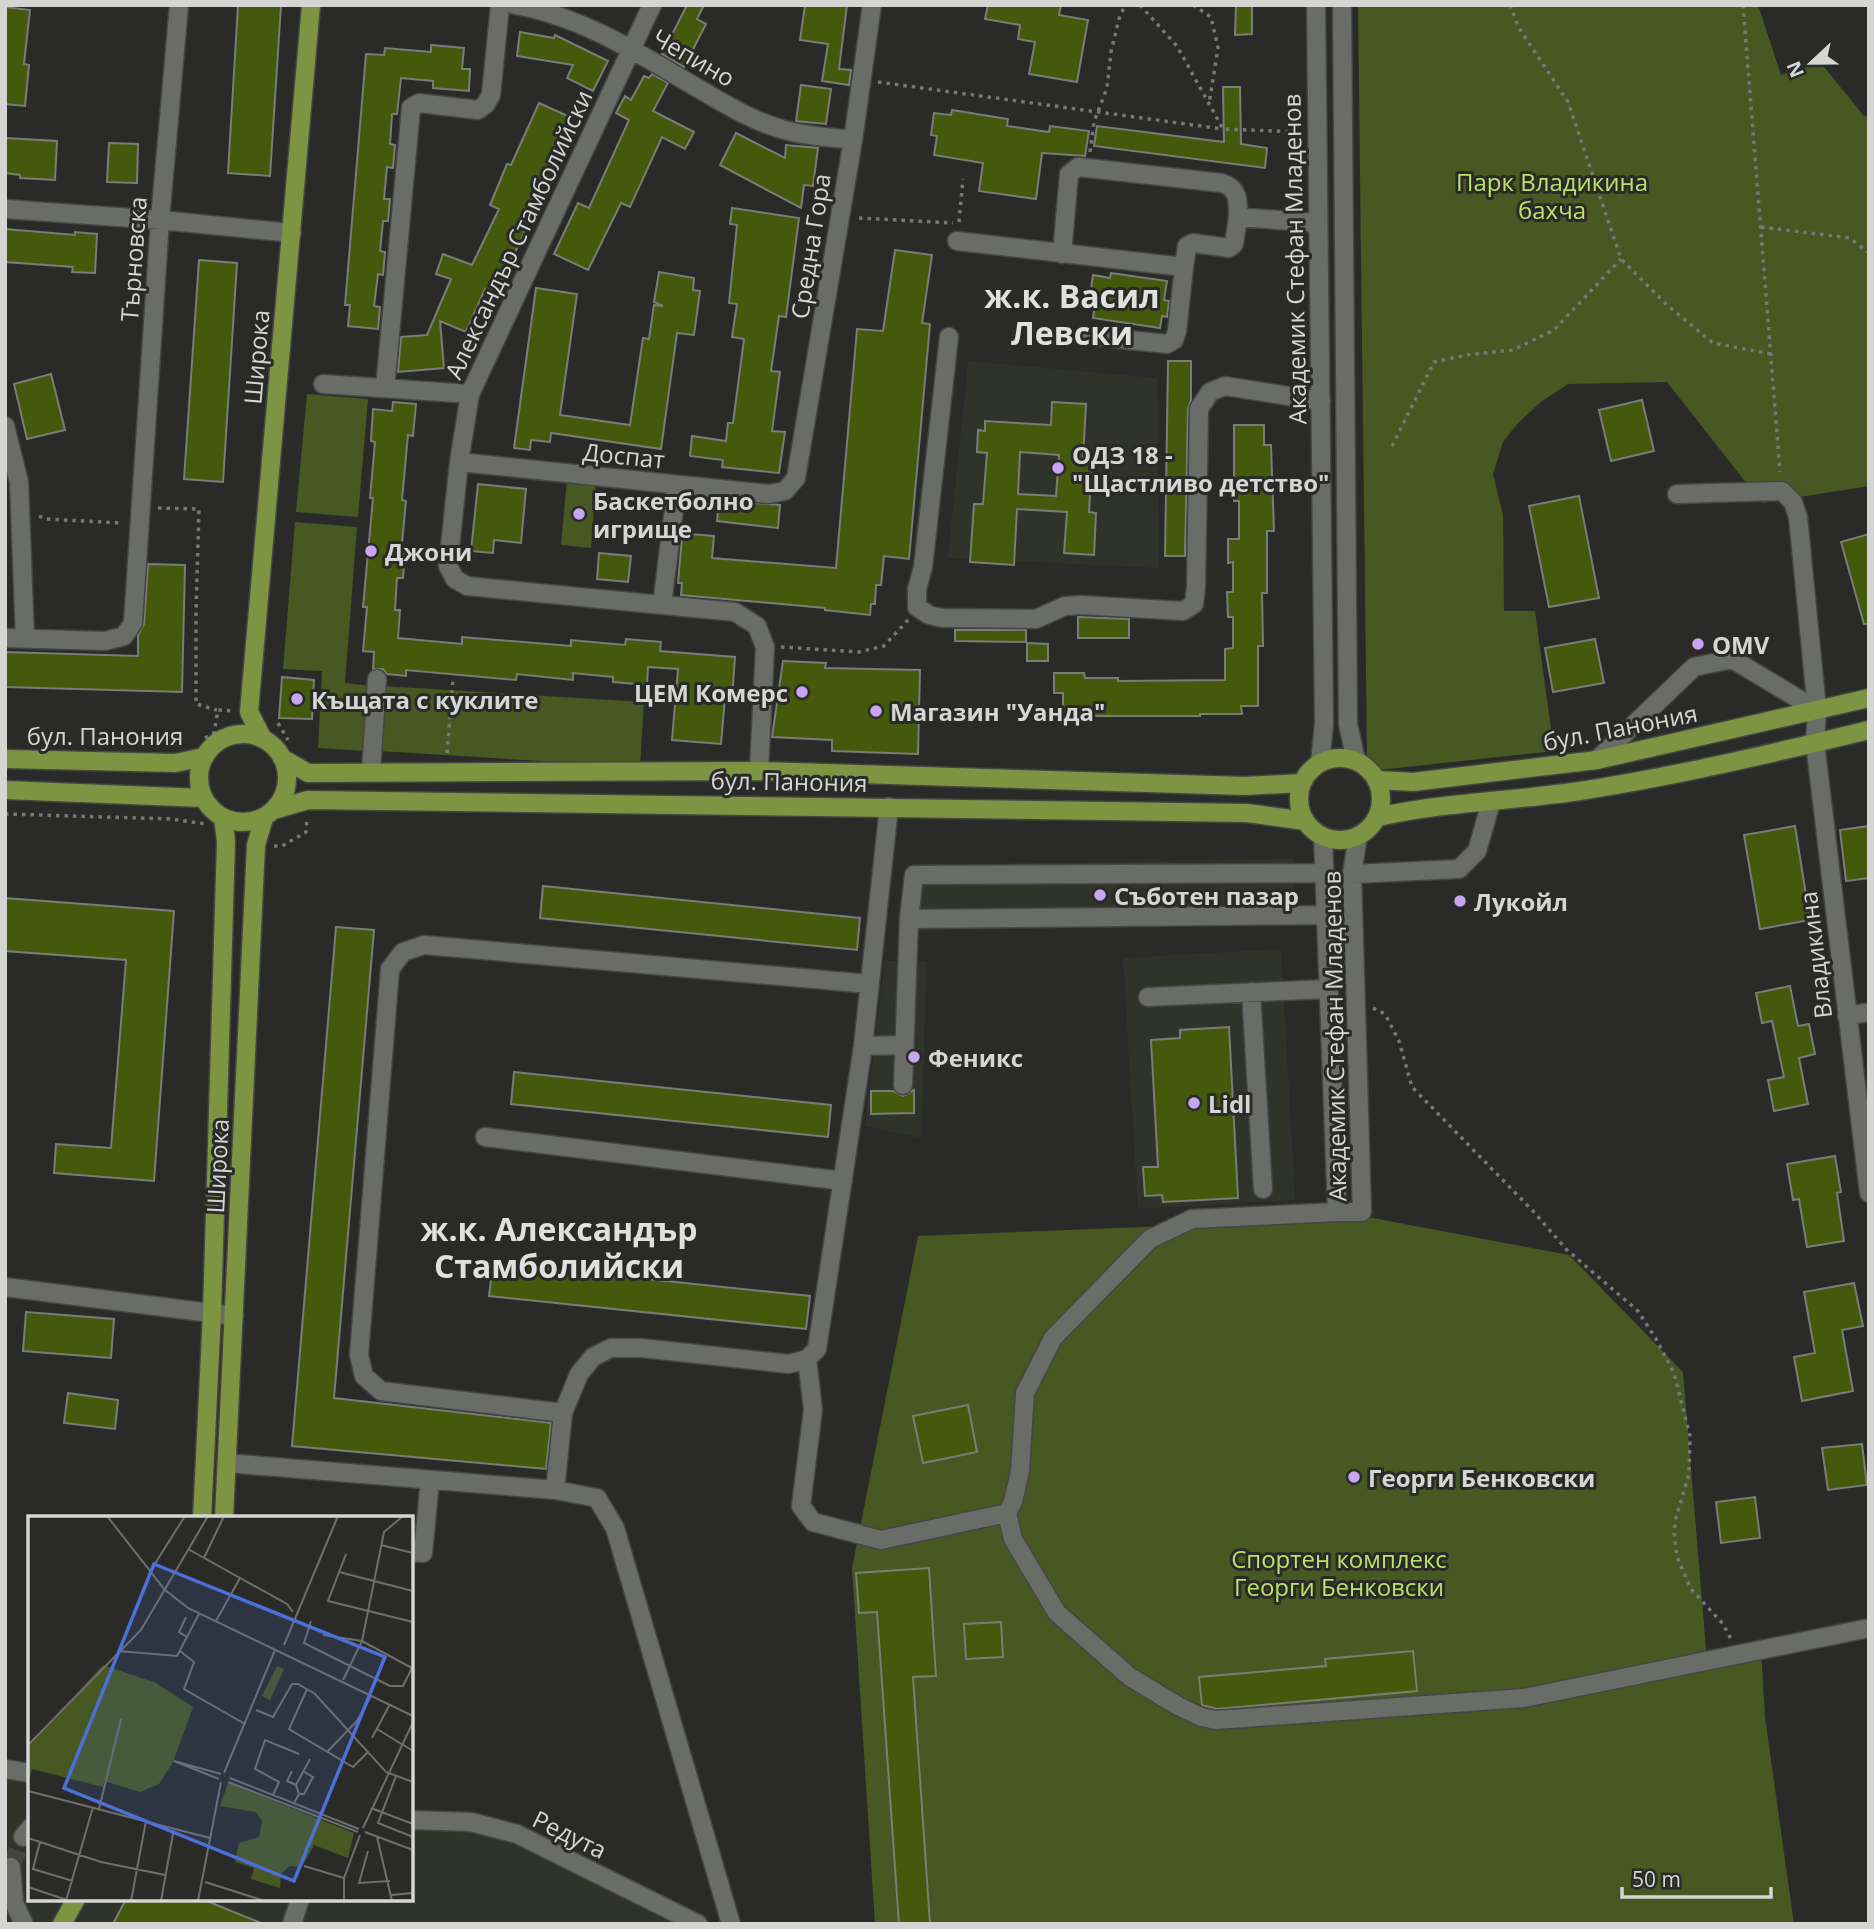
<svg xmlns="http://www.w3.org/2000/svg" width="1874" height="1929" font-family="'Open Sans',sans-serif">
<rect width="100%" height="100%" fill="#2a2b28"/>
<path fill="#30332a" d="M968 361 1157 378 1159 568 948 558Z
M1294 859 1295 924 903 931 908 865Z
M1281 949 1295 1200 1138 1209 1123 958Z
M885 961H926L922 1138 865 1126Z
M5 1769 30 1773V1899H411V1820L471 1822 698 1924H5Z"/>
<path fill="#475822" d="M1358 5H1758L1781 75 1820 62 1864 116 1869 115V486L1762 503 1667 382 1568 384 1542 401 1518 423 1503 442 1493 474 1503 515 1504 611H1535L1554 751 1379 770 1367 757Z
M307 394 368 399 358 517 296 512Z
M567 479 596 482 591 548 561 545Z
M295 522 357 527 345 683 371 686 367 751 318 748 322 671 283 669Z
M382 686 644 702 640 767 379 751Z
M1373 1218 1569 1255 1683 1372 1707 1661 1761 1650 1765 1717 1794 1924H875L852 1568 918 1236Z"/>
<path fill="#44590c" stroke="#7a7c78" stroke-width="2" fill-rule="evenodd" d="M238 5H281L270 176 228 173Z
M687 5H704L697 19 706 24 684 67 662 54Z
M805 5H847L839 69 851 70 849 85 822 81 828 44 800 40Z
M988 5H1061L1059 15 1088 20 1077 82 1029 74 1035 42 1018 39 1020 25 985 19Z
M1236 5H1252V34L1235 35Z
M5 7 30 10 24 64 29 65 25 106 5 104Z
M520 32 554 38 555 35 608 61 593 91 567 78 573 65 517 56Z
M431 45 464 48 462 69H470L469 91 433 88V81L401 78 397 114H392L390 144 395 145 393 168 387 167 384 199H390L388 221H383L380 251 385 252 383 275 378 274 374 306 380 307 378 329 348 326 350 305H345L366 54 384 55 385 48 431 52Z
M652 74 668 83 653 111 694 132 685 149 662 137 630 207 621 203 588 270 554 254 578 203 589 208 629 120 616 113 625 96 631 100 644 76 649 78Z
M801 85 831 89 826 124 796 121Z
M1223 87H1240L1241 144 1267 148 1265 168 1094 146 1097 126 1224 142Z
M539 103 570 117 538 188 542 190 521 240 495 294 485 289 466 332 440 321 444 368 398 372 401 337 427 335 451 279 436 274 443 254 472 265 499 209 490 205 507 164 511 165Z
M952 110 1008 119 1007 126 1049 132 1050 126 1089 131 1085 156 1042 153 1036 199 979 191 983 163 934 155 937 136 931 135 934 113 951 115Z
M736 133 785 158 786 145 818 148 813 186 804 185 801 208 720 165Z
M5 138 57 141 55 180 20 178V175L5 173Z
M109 143 138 144 137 183 107 182Z
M732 208 799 218 786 317 779 316 771 371 780 372 772 431 785 432 779 473 722 467 723 460 690 456 692 436 726 441 728 423H733L744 339 732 337 737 304 729 303 737 225 730 224Z
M5 229 75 235V232L97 234 95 273 72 272 73 267 5 262Z
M895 250 932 255 922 323 930 324 909 559 884 556 881 585H876L875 604H871L870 615 825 610V608L681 595 682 583H678L682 537 689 538 690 534 714 536 712 558 836 568 857 329 883 331Z
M199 260 237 263 223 482 184 479Z
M659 272 694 278 693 290 700 291 694 335 677 333 661 449 551 433 550 442 531 440 530 450 514 448 536 288 577 294 560 415 630 425 643 338 649 339 654 305 663 306 654 302Z
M1111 273 1167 281 1164 300 1169 301 1167 317 1162 316 1160 328 1093 318 1096 298 1090 297 1093 275 1110 278Z
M1168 361H1191V400L1188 409 1185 556H1165Z
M51 374 65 430 27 439 14 384Z
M1642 400 1654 451 1611 461 1599 410Z
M393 402 416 404 413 436 408 435 402 500 406 501 401 554H405L403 578H397L395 610H400L398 638 462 644V637L571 646V640L625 645 626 639 661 642 660 651 735 657 732 698H725L721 744 672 740 678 669 648 667 647 685 613 682V677L573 673V680L517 674 516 680 406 670V676L387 674 383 669H373L374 652 363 651 367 607H363L373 498H370L375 442 371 441 373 409 392 411Z
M1052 402 1086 404 1083 457 1092 458 1089 512 1096 513 1094 555 1064 553 1067 512 1017 509 1014 565 970 562 974 504H983L987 453 977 452 978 430 985 431V421L1051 425ZM1020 452 1059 455 1056 496 1018 494Z
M1234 425H1264V445H1271L1274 531H1267V593H1262L1263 646H1258V706H1241L1242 714H1200V716H1063V693H1054V673H1084L1085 678H1118V681L1225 680V649L1233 648V617H1228L1227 592H1233V562L1228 563V539H1239V501H1234Z
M478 484 526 489 521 543 494 540 493 553 471 551Z
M1579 496 1599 598 1549 607 1529 506Z
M719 500 780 505 778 528 717 521Z
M1869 534V624H1864L1841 542Z
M599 553 631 556 628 582 597 579Z
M148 564 185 565 182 692 5 687V652L138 656V635L144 624Z
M1078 617 1129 619V638H1078Z
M955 630H1026V642L955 641Z
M1595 639 1604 683 1553 692 1545 648Z
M1027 643 1048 644V661H1027Z
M783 661 826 663 825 668 920 670 918 754 832 751V740L772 737Z
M282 677 314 680 312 719 279 718Z
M1795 826 1810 920 1760 929 1744 835Z
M1869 826V878L1846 881 1840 830Z
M543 886 860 918 857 950 540 918Z
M5 898 174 911 154 1181 54 1173 56 1144 111 1148 126 960 5 951Z
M336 927 374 930 334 1398 551 1423 546 1469 292 1446Z
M1790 986 1798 1026 1809 1024 1815 1054 1799 1058 1808 1104 1774 1111 1768 1080 1784 1077 1772 1021 1762 1023 1756 993Z
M1229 1027 1238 1198 1163 1202 1162 1195 1145 1196 1143 1167H1158L1151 1040 1180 1038V1030Z
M514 1072 831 1105 828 1137 511 1104Z
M914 1090V1113L871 1114V1091H893L903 1096Z
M1835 1156 1841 1192 1837 1193 1844 1241 1807 1247 1799 1199 1793 1200 1787 1164Z
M493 1263 810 1296 806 1329 489 1296Z
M1854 1283 1863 1326 1842 1330 1853 1391 1802 1401 1794 1357 1815 1353 1804 1292Z
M26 1312 114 1319 111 1358 23 1351Z
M68 1393 118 1400 115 1429 64 1423Z
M968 1405 977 1452 923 1463 913 1416Z
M1862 1444 1867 1485 1828 1490 1822 1448Z
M1755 1497 1760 1538 1721 1543 1716 1502Z
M929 1568 936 1676 913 1677 930 1924H899L877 1612 859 1613 856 1573Z
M1001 1622 1003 1657 966 1659 964 1624Z
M1413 1651 1417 1691 1217 1709 1202 1705 1199 1677 1326 1666 1325 1659Z
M126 1899H202L261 1923 113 1924Z"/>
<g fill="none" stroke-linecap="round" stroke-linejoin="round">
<path stroke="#444542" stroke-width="18" stroke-dasharray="18 9" stroke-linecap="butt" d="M11 1867 23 1837"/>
<defs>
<path id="minor" d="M515 5C584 17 641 55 701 90 725 104 751 120 778 128 802 136 828 137 853 140
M652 5 470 394 459 462 448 566 455 579 467 586 735 612 757 626 765 647 759 771
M1316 5 1324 724 1320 763
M1342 5 1348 724 1356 761
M5 209 160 220 292 233
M957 241 1184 267 1187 246 1193 243 1229 248 1234 244 1238 217 1318 223
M1062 254 1069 174 1078 167 1222 183C1239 189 1238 200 1238 217
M1092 336 1167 344 1174 340 1177 331 1184 267
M949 337 923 567 917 589V607L929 615 943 618 1036 619 1065 606 1081 605 1183 611 1194 604 1196 587 1199 409 1210 392 1225 386 1321 401
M323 384 470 394
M385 388 411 108 419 103 478 110 485 105 491 95 500 5
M5 426 19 482 25 639
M459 462 768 494 785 491 796 478 853 140 872 5
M1677 494 1782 491 1793 502 1798 517 1817 710 1815 743 1869 1193
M662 605 677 485
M5 638 105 641 124 636 133 623 160 220 179 5
M1597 760 1694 667 1732 659 1817 710
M371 772 377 679
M1323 837 1337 1212H1362L1352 874 1358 836
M1352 874 1459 869 1477 851 1491 802
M909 919 1326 915
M1251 992 1263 1189
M1148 997 1329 989
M1847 1016 1869 1012
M863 1046 904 1045
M903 1085 909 919 914 875 1325 873
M485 1137 843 1181
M5 1287 234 1316
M807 1359 813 1410 801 1506 813 1522 881 1540 1007 1513 1013 1539 1057 1613 1130 1677 1178 1706 1201 1717 1216 1720 1524 1698 1869 1628
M563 1413 381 1391 364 1376 359 1355 390 969 403 952 424 945 870 984
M227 1463 555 1490 597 1498 615 1528 731 1924
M555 1490 563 1413 579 1374 593 1357 611 1348H641L789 1364 807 1359 817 1349 863 1046 889 807
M1007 1513 1013 1502 1020 1471 1025 1393 1053 1338 1150 1239 1192 1219 1337 1212
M411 1552 423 1553 430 1480
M5 1769 30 1773
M411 1820 471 1822 517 1834 698 1924
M23 1837 30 1828
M11 1867 14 1903 24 1924
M292 1924 300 1899"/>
<path id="major" d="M199 778a44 44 0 1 1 88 0a44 44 0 1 1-88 0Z
M263 739 249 712 311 5
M282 758 308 773 759 771 1245 786 1302 783
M1299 799a41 41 0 1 1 82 0a41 41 0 1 1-82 0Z
M5 759 175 763 204 757
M1377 780 1413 782 1597 760 1869 698
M5 790 203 798
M274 810 308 800 1247 813 1305 821
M1378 817C1444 802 1513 801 1580 791 1677 776 1774 753 1869 730
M202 1518 212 1313 226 841 223 818
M224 1518 256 845 264 818
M62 1924 76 1899"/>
</defs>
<use href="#minor" stroke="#454643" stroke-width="21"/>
<use href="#major" stroke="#454643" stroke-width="21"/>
<path stroke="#777875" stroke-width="3.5" stroke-dasharray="3.5 5" stroke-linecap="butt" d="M1140 5 1177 46 1223 129 1301 132
M1193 5 1211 17 1218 48 1209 104
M1510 5 1519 28 1568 102 1621 259 1667 305 1713 343 1771 354
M1743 5 1780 472
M878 82 1223 129
M1090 152 1094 122 1107 88 1111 52 1119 19 1125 5
M859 218 953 223
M959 222 963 179
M1761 227 1850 238 1869 253
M1392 446 1434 362 1466 355 1513 350 1554 330 1621 259
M158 508 199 509 196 611V704L217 710
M39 516 46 519 121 523
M781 647 859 652 884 646 908 620
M278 723 288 740
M205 738 214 733 218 710 233 711
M447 753 453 679
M5 814 172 819 206 824
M274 846H282L306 832 307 819
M1373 1008 1385 1014 1399 1041 1412 1087 1533 1211 1567 1250 1638 1311 1656 1339 1674 1373 1690 1436 1689 1474 1676 1518 1674 1532 1677 1557 1691 1589 1723 1624 1731 1639"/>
<use href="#minor" stroke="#6a6c68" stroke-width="18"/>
<use href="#major" stroke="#7d9442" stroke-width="18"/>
</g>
<g fill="#c7a6ef" stroke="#2a2b28" stroke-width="2.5">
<circle cx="1058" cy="468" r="7"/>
<circle cx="579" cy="514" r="7"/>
<circle cx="371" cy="551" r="7"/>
<circle cx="1698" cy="644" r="7"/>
<circle cx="802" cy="692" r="7"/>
<circle cx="297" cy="699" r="7"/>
<circle cx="876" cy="711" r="7"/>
<circle cx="1100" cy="895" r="7"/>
<circle cx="1460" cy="901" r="7"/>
<circle cx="914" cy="1057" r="7"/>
<circle cx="1194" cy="1103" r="7"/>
<circle cx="1354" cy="1477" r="7"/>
</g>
<g text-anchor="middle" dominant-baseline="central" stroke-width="6" stroke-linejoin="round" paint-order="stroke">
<g font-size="24" fill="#d5d6d3" stroke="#2a2b28">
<text transform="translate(694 57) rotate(30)">Чепино</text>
<text transform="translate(518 234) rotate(-65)">Александър Стамболийски</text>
<text transform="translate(810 246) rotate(-81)">Средна Гора</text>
<text transform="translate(133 259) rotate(-86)">Търновска</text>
<text transform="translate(1294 259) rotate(-91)">Академик Стефан Младенов</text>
<text transform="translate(256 357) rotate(-85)">Широка</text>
<text transform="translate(624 455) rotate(6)">Доспат</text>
<text transform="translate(1620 727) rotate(-11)">бул. Панония</text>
<text x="105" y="735">бул. Панония</text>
<text transform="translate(789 781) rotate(1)">бул. Панония</text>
<text transform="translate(1815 955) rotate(-97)">Владикина</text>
<text transform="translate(1334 1036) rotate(-91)">Академик Стефан Младенов</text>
<text transform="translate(217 1166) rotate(-87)">Широка</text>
<text transform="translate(570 1834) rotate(26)">Редута</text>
</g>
<g font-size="24" fill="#b9e267" stroke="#2a2b28">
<text x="1552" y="181">Парк Владикина<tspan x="1552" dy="28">бахча</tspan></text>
<text x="1339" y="1558">Спортен комплекс<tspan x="1339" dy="28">Георги Бенковски</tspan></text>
</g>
<g font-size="24" font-weight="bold" fill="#d5d6d3" stroke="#2a2b28" text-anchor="start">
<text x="1072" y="454">ОДЗ 18 -<tspan x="1072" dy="28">"Щастливо детство"</tspan></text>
<text x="593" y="500">Баскетболно<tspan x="593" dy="28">игрище</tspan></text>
<text x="385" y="551">Джони</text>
<text x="1712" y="644">OMV</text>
<text x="788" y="692" text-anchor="end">ЦЕМ Комерс</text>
<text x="311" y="699">Къщата с куклите</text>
<text x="890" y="711">Магазин "Уанда"</text>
<text x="1114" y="895">Съботен пазар</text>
<text x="1474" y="901">Лукойл</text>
<text x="928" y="1057">Феникс</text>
<text x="1208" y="1103">Lidl</text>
<text x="1368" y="1477">Георги Бенковски</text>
</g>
<g font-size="32" font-weight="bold" fill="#e0e1dd" stroke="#2a2b28">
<text x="1072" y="295">ж.к. Васил<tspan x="1072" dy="37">Левски</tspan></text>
<text x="559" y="1228">ж.к. Александър<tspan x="559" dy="37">Стамболийски</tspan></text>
</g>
</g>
<g transform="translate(28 1516)">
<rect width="385" height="385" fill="#2a2b28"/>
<path d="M75 149 128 167 165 191 145 246 131 268 112 276 76 265 75 271 4 253 0 268V230ZM249 150 256 153 242 184 234 180ZM200 267 326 317 320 342 286 329 274 351 262 350 253 358 252 372 223 363 226 352 207 346 211 327 231 321 234 305 228 296 192 290Z" fill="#475822"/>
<path fill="none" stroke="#6e6f6c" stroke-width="2" d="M79 0 137 74 160 92 385 200M353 29 385 37M160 33 259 88 265 96M318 38 300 85 385 106M176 42 196 0M123 54 157 0M311 56 385 75M158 101 151 116 159 121M188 105 212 62M283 105 276 127 362 170H375L384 152 334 125 295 119M256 129 310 0M90 135 149 140 171 98M152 135 166 146 156 173 217 208M315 164 334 125 356 16 375 0M279 173 261 213 325 251 340 236M228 194 245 201 264 168H270L287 178 358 256 385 266M349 213 385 235M344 222 362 188M0 229 113 114 180 0M299 236 329 205 343 180M264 255 259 265 268 269M196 257 247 134M368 260 350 307 385 321M202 262 331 313M191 263 146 245 193 258M200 266 330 316M0 275 182 322M271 278H276L285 261 275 255M245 279 251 266 227 253 237 224 271 238M266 287 271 278 268 269 282 243M343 292 385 308M71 293 93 203M335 312 385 206M337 316 385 334M349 321 364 385M0 322 73 346 137 359M12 326 5 353 45 365M340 335 331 367 362 365M276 350 316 362M177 366 237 385M0 371 39 384M363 379 385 377M38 385 65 291M103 385 118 305M133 385 146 312M170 385 193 266M316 385V362L332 319"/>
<path fill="#4b70d7" fill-opacity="0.15" stroke="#4b70d7" stroke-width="3.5" d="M126 48 357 141 266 365 36 272Z"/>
<rect width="385" height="385" fill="none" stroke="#d5d6d3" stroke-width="3.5"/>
</g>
<rect width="1874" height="1929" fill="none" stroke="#d5d6d3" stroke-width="14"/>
<g transform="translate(1811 63) rotate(248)" stroke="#2a2b28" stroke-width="5" paint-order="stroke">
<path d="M0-5L12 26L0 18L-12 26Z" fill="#d5d6d3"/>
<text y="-10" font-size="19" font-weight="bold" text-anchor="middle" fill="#d5d6d3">N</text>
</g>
<path d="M1622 1887v10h149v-10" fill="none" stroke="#d5d6d3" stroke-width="3.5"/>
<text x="1632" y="1887" font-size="21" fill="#d5d6d3" stroke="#2a2b28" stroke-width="5" paint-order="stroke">50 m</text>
</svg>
